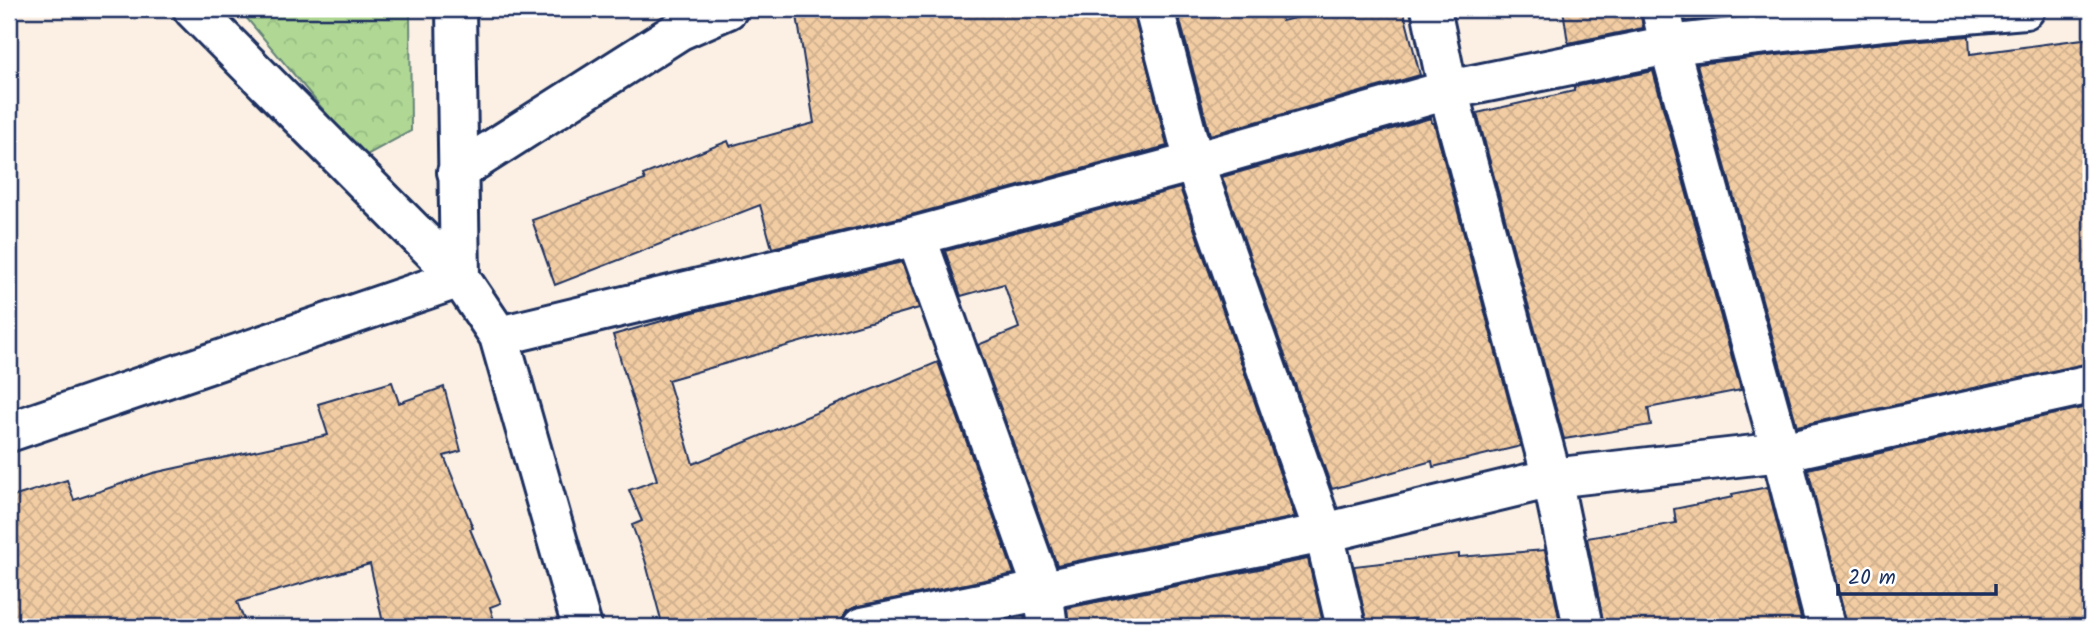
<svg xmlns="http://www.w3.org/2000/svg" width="2100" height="636" font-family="Kalam,sans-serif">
<defs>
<pattern id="forest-crowns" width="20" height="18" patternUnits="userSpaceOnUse" patternTransform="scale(1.75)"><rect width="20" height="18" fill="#b0d894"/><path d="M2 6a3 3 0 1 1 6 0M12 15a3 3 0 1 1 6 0" fill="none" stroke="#97ba82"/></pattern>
<pattern id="building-cross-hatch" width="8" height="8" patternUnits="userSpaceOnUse" patternTransform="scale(1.75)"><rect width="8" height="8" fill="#f2cca2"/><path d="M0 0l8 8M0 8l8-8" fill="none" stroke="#cfb08e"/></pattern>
</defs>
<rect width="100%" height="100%" fill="#fbf0e3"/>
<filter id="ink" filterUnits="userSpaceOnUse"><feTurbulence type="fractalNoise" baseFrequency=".0143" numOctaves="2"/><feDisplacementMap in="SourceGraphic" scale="14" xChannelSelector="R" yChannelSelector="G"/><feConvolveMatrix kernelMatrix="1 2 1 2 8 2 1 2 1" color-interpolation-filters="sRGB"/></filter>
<g filter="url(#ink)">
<path fill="url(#forest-crowns)" stroke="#668479" stroke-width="2" d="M239 9H410L411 131 363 157Z"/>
<path fill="url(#building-cross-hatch)" stroke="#1b2f5e" stroke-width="2" d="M796 9H1133L1167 146 911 215 772 248 760 205 555 285 532 220 645 180 643 175 728 141 730 146 814 123Z
M1177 9H1279L1282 21 1331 9H1403L1420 75 1210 135Z
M1563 9H1640L1643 28 1568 43Z
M1683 9H1796L1686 21Z
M1969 36 1970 54 2091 38V363L1797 426 1697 64 1885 43Z
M1653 71 1741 390 1648 408 1651 425 1564 439 1477 113 1574 91V87Z
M1431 118 1432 123H1434L1521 446 1433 467 1432 461 1332 489 1222 177Z
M1180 188 1295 517 1057 565 978 345 1019 328 1004 284 961 296 945 251Z
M902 262 919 308 668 380 693 464 938 362 1014 574 858 606 847 611 842 619 841 627H663L645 560 632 525 642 521 629 490 657 480 613 335 697 311Z
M392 382 399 403 444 387 461 451 444 456 473 528 470 529 501 603 490 607 496 627H384L370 564 237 602 247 627H9V498L67 480 74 500 153 473 328 435 318 404Z
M2091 406V627H1847L1808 469Z
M1768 487 1803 627H1604L1587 538 1676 523 1674 509 1733 497 1732 494Z
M1545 550 1561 627H1416V619L1367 625 1354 566 1459 554V557Z
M1308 559 1324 627H1069L1067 608Z
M1024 616 1026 627H970Z"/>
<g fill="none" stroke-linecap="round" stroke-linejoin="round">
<defs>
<path id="street" d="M193 9 460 278 499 336 582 627
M1154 9 1194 162 1324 533 1346 627
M1431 9 1448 90 1552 478 1583 627
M1661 9 1669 45 1781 452 1826 627
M457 172 680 30 728 9
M916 236 1043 590 1048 627
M499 336 916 236 1194 162 1448 90 1669 45 1883 21 2025 9
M9 432 460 278 456 9
M862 627 1324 533 1552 478 1781 452 2091 384"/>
</defs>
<use href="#street" stroke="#1b2f5e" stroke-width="44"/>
<use href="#street" stroke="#fff" stroke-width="38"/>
</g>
</g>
<rect width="2100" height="636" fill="none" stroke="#fff" stroke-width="35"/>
<rect x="18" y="18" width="2065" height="601" fill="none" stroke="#1b2f5e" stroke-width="2.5" filter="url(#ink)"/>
<path d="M1838 584v10h158v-10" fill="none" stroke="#1b2f5e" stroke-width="3.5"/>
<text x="1848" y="584" font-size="21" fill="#1b2f5e" stroke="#ffffff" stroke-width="5" paint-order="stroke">20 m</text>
</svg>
